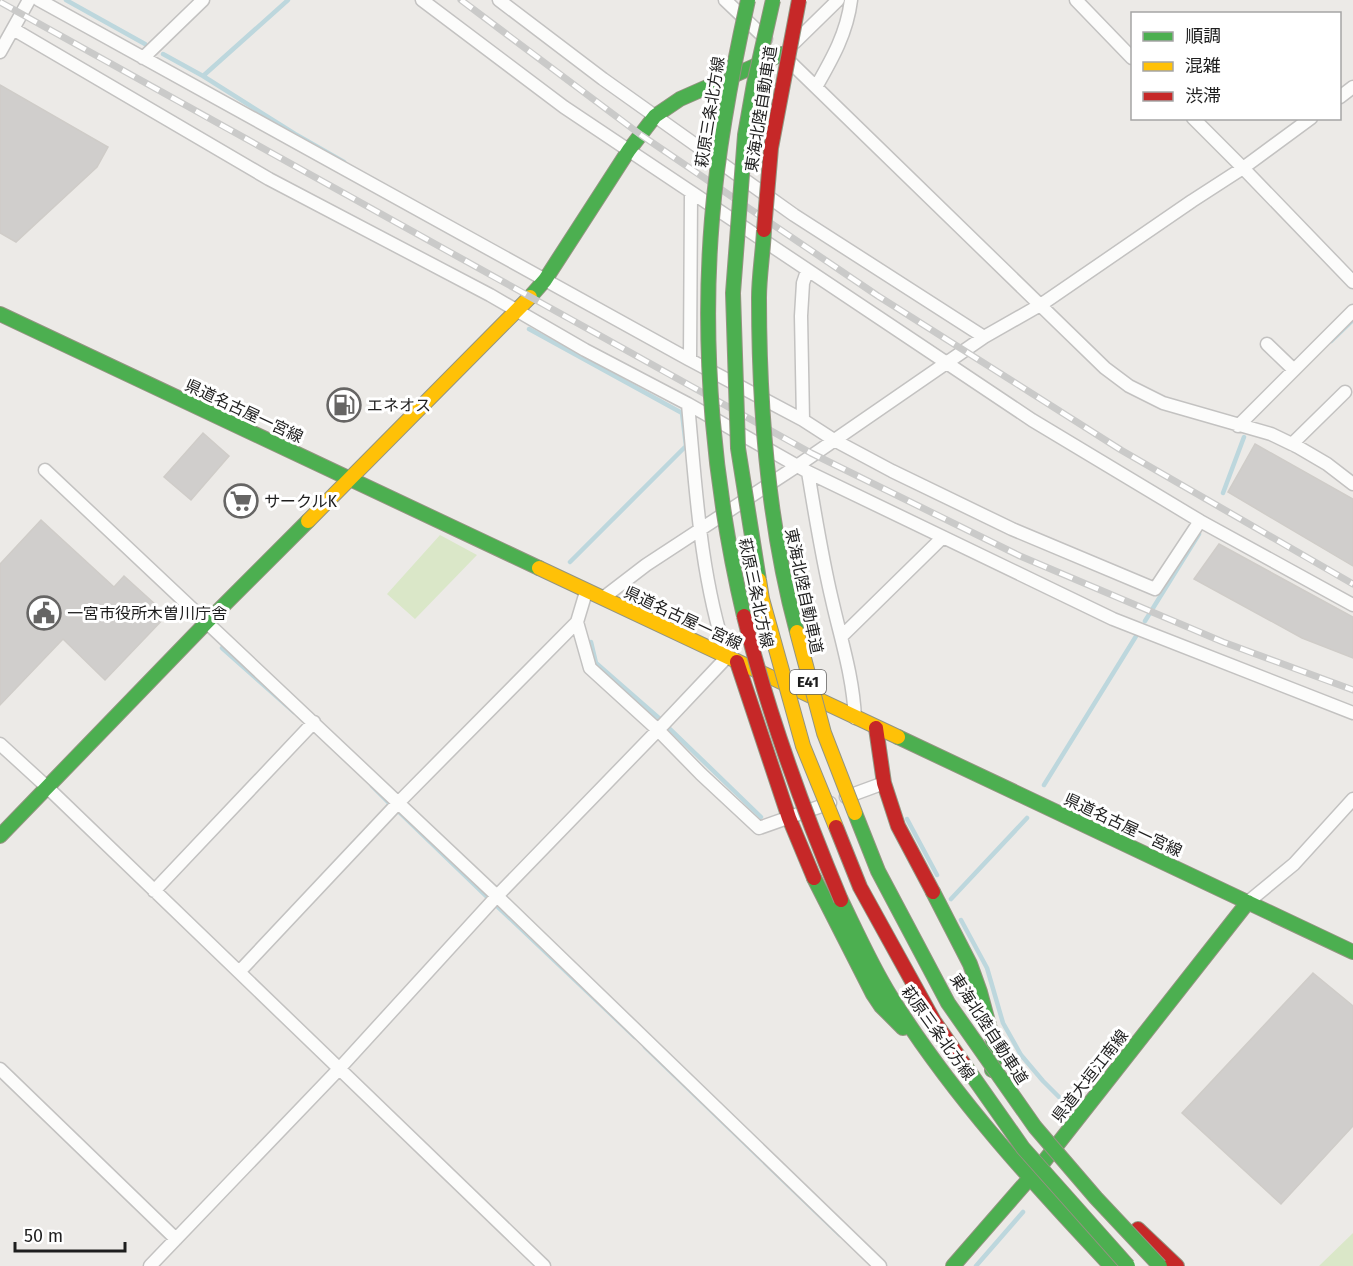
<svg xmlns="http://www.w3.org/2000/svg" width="1353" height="1266" font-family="'Fira Sans','Noto Sans JP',sans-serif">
<rect width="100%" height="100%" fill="#eceae7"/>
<path fill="#dae7c8" d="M440 535 477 555 415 619 387 594Z
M1353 1233V1266H1319Z"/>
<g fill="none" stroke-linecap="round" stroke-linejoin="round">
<path stroke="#bdd7dd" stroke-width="4.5" d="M66 0 145 44
M288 0 203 76 295 134 344 162
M163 54 203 76
M529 329 682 413 686 446 570 562
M1331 341 1353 320
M1223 493 1244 437
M1145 621 1199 534
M591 642 596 663 660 719
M222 648 294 712
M669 728 761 817
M1044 785 1138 633
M372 786 390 804
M398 811 487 897
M907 819 937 875
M951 899 1027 818
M498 907 635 1037
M961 920 987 968 1003 1023 1021 1055 1043 1081 1064 1102
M645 1047 840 1235
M976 1266 1023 1212"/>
</g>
<path fill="#d0cecc" stroke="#cfccc8" stroke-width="1.5" d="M0 85 108 147 97 167 16 242 0 233Z
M203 433 229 456 191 500 164 477Z
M1255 444 1353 499V566L1228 492Z
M41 520 114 587 124 576 167 615 105 680 63 639 0 705V564Z
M1219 544 1353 617V658L1302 638 1194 579Z
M1313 973 1353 1006V1126L1281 1204 1182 1113Z"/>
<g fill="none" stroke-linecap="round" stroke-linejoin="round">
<defs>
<path id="street" d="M39 0 690 360 691 193
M422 0 564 107 1032 420 1200 521 1353 605
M499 0 603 79 794 215 984 337
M725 0 766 39
M1076 0 1132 58
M13 29 269 179 490 295 585 350 688 404 808 472 1113 619 1353 713
M794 43 838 0
M0 52 29 0
M143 58 203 0
M787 59 1105 368 1129 386 1163 403 1271 434 1298 447 1327 464 1353 484
M816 87C832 59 847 33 851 0
M1340 97 1353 87
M1193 118 1243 168 1353 282
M1267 344 1294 370
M690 360 803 420 834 440 892 471 1012 529 1155 589 1200 521
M803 420 801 316 803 283 807 271
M1238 426 1353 311
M1292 444 1345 392
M45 470 497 896 880 1266
M808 472C815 515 822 558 832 600 841 640 853 676 855 718
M603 598 646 565 797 466 984 337 1042 304 1192 201 1243 168 1311 118
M577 622 590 668 658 730 701 774 759 828 830 803
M842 636 942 538
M0 744 47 787 544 1266
M846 797 884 783
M154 891 314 722
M1248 902 1294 864 1353 799
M239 972 398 803 577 622 586 592
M0 1069 176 1239
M150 1266 339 1069 497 896 658 730 727 657C700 575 696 490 688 404"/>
<path id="fast" d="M530 297 545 280 629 150 655 116 680 99 782 54
M0 314 539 568
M898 737 1353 952
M0 836 207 622 308 521
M814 878 873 994 881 1006 903 1028
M933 892 970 964 980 992 994 1044 995 1059 992 1070
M841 900C857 933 872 967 891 997 953 1096 1032 1182 1111 1266
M953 1266 1042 1164 1248 902"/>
<path id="slow" d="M308 521 530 297
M539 568 898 737"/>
<path id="jam" d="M737 662 789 818 814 878
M876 728 884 783 898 826 933 892
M1138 1229 1177 1266"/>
</defs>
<use href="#street" stroke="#c3c2c1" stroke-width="15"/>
<use href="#fast" stroke="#939480" stroke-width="16"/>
<use href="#slow" stroke="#939480" stroke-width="16"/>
<use href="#jam" stroke="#939480" stroke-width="16"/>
<use href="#street" stroke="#fcfcfb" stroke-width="12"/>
<use href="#fast" stroke="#4caf50" stroke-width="14"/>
<use href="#slow" stroke="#ffc107" stroke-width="14"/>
<use href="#jam" stroke="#c62828" stroke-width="14"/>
<defs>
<path id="rail" d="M461 0 641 135 878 296 1121 450 1353 584
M0 2 811 453 1020 556 1223 642 1353 690"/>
</defs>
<use href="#rail" stroke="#cacac9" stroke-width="7"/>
<use href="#rail" stroke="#fff" stroke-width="4.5" stroke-dasharray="14" stroke-linecap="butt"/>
<defs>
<path id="fast-bridge" d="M764 230C763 253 759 276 759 298 759 409 768 525 797 632
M759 580 738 448 733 293 745 135 754 84 773 0
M744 616C714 488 701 351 712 219 718 145 732 72 748 0
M855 813 878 871 948 1003 1035 1127 1096 1198 1160 1266
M964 1064 1023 1148 1128 1266"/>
<path id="slow-bridge" d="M759 580 762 599 803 746 836 827
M797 632 824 733 855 813"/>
<path id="jam-bridge" d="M764 230 771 148 799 0
M744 616C768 714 802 807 841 900
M836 827 860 887 934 1021 964 1064"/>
</defs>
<use href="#fast-bridge" stroke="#939480" stroke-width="16" stroke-linecap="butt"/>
<use href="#slow-bridge" stroke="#939480" stroke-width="16" stroke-linecap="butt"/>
<use href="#jam-bridge" stroke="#939480" stroke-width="16" stroke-linecap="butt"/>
<use href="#fast-bridge" stroke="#4caf50" stroke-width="14"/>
<use href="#slow-bridge" stroke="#ffc107" stroke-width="14"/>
<use href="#jam-bridge" stroke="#c62828" stroke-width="14"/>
</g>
<defs>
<symbol id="fuel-ring" viewBox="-11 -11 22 22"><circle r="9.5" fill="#fff" stroke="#666564" stroke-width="1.5"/><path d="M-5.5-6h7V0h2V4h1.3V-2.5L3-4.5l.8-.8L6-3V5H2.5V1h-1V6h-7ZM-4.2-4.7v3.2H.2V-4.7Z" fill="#666564"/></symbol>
<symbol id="supermarket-ring" viewBox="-11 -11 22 22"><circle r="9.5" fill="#fff" stroke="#666564" stroke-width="1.5"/><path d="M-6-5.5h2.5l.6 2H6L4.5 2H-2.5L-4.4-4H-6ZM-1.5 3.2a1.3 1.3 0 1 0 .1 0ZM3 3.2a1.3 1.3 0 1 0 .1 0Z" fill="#666564"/></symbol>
<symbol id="civic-ring" viewBox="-11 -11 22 22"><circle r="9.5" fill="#fff" stroke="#666564" stroke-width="1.5"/><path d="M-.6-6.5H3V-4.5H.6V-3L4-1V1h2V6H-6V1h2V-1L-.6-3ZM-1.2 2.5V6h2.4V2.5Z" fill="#666564"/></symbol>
</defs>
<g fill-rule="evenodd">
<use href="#fuel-ring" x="325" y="386" width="38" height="38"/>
<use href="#supermarket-ring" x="222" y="482" width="38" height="38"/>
<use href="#civic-ring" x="25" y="594" width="38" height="38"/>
</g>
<g text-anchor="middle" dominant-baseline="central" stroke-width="6" stroke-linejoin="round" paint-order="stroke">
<rect fill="#fff" stroke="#626262" stroke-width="1.5" x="790" y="670" width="36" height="24" rx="4.5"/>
<g font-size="15" font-weight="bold" fill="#1e1e1e">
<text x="808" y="682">E41</text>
</g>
<g font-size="16" fill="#1e1e1e" stroke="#fff">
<text transform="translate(761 109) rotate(-81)">東海北陸自動車道</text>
<text transform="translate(710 112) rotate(-81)">萩原三条北方線</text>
<text transform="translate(244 411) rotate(25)">県道名古屋一宮線</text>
<text transform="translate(804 591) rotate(78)">東海北陸自動車道</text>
<text transform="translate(756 593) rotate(78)">萩原三条北方線</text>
<text transform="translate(683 618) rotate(25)">県道名古屋一宮線</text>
<text transform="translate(1123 825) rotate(25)">県道名古屋一宮線</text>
<text transform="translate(989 1029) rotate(57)">東海北陸自動車道</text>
<text transform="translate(938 1033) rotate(54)">萩原三条北方線</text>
<text transform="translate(1090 1076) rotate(-52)">県道大垣江南線</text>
</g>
<g font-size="16" fill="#1e1e1e" stroke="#fff" text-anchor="start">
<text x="367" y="405">エネオス</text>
<text x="264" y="501">サークルK</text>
<text x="67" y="613">一宮市役所木曽川庁舎</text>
</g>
</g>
<rect x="1131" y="12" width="210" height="108" fill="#ffffff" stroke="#a5a5a5" stroke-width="1.5"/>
<rect x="1143" y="32" width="30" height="9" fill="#4caf50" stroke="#a5a5a5" stroke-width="1.5"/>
<text x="1185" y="42" font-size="18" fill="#1e1e1e">順調</text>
<rect x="1143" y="62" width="30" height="9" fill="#ffc107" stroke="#a5a5a5" stroke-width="1.5"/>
<text x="1185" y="72" font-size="18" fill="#1e1e1e">混雑</text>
<rect x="1143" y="92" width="30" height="9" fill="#c62828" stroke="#a5a5a5" stroke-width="1.5"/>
<text x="1185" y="102" font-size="18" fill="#1e1e1e">渋滞</text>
<path d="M15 1242v9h110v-9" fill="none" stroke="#1e1e1e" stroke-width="3"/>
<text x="24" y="1242" font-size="18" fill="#1e1e1e" stroke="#ffffff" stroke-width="4.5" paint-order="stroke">50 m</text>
</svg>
